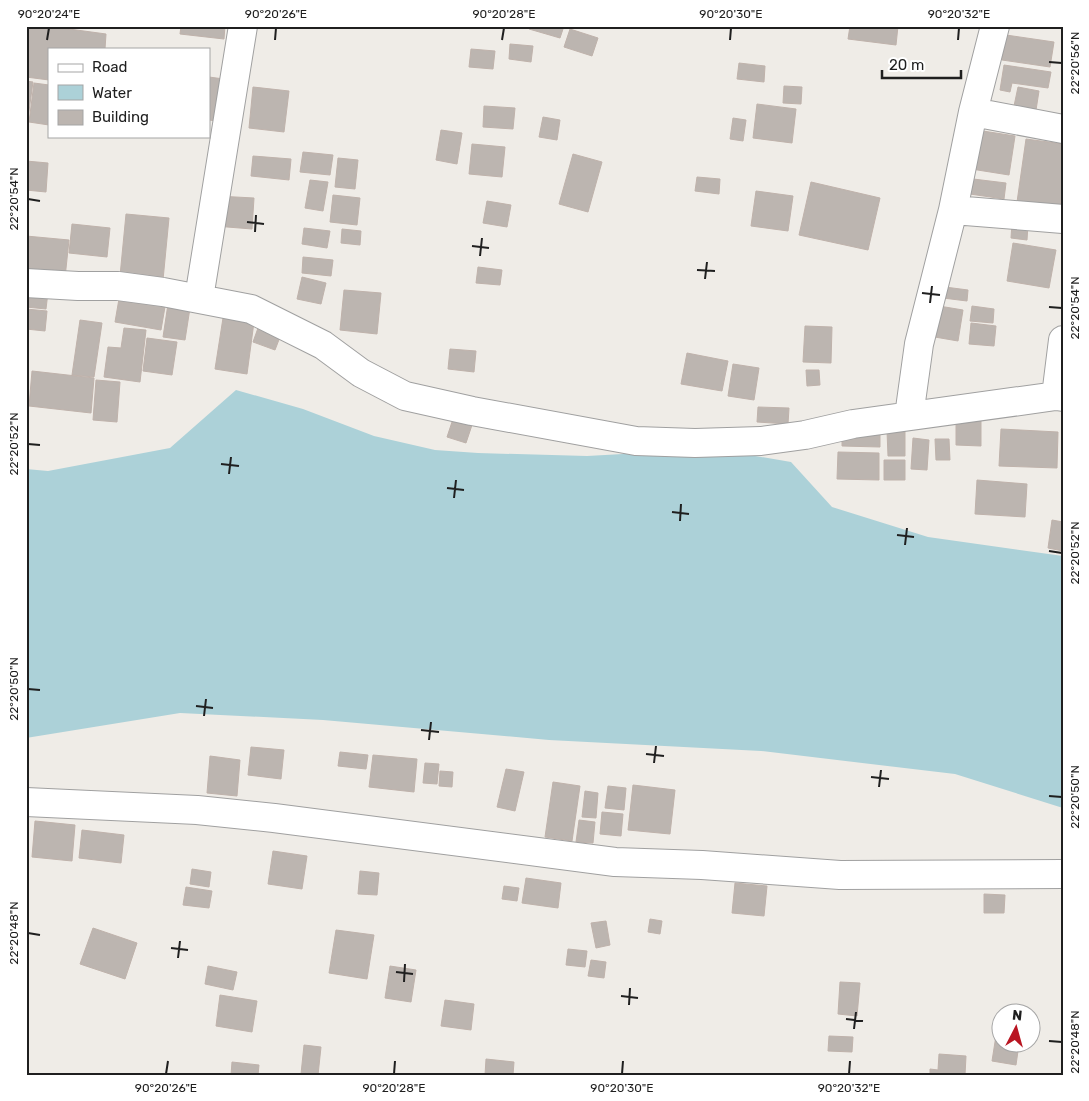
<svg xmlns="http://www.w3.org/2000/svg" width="1089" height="1101" font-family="Rubik,sans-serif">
<rect width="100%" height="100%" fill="#efece7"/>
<path fill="#acd1d8" d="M236 390 303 409 374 436 435 450 478 453 587 456 641 453 732 452 791 462 832 507 928 537 1063 556V808L955 774 761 751 549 740 323 720 180 713 26 738V469L48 471 170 448Z"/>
<path fill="#bcb5b0" stroke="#bfb2ab" d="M26 26H47L106 34 105 49H49V80L26 77Z
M181 26H225L224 39 180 34Z
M529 26H564L560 38 529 29Z
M850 26H898L896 45 848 39Z
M570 29 598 38 592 56 564 47Z
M1006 35 1054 42 1050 67 1002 60Z
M510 44 533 46 531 62 509 59Z
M471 49 495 51 493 69 469 67Z
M739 63 765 66 764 82 737 79Z
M1004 65 1051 72 1048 88 1012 83 1010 92 1000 90Z
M209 77 231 80 225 122 209 120Z
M26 81 33 82 26 133Z
M34 83 49 85V125L29 122Z
M784 86 802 87 801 104 783 103Z
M253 87 289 91 284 132 249 128Z
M1018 87 1039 91 1036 110 1014 106Z
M757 104 796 109 792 143 753 138Z
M484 106 515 108 513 129 483 127Z
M543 117 560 120 557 140 539 137Z
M733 118 746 120 743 141 730 139Z
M970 129 1015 136 1009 175 965 168Z
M441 130 462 133 457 164 436 160Z
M1026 139 1063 144V186L1060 207 1017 202Z
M472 144 505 147 502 177 469 174Z
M303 152 333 155 330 175 300 172Z
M573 154 602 162 588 212 559 204Z
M253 156 291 159 289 180 251 176Z
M338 158 358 160 355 189 335 187Z
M26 161 48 163 46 192 26 190Z
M697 177 720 179 719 194 695 191Z
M965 178 1006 183 1004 199 963 193Z
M310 180 328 182 323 211 305 208Z
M811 182 880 198 868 250 799 235Z
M756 191 793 196 788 231 751 226Z
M333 195 360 198 357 225 330 222Z
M217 196 254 198 252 229 215 226Z
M487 201 511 205 507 227 483 223Z
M126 214 169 218 163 280 120 276Z
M1012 223 1028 225 1027 240 1011 238Z
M72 224 110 228 107 257 69 253Z
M304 228 330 231 327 248 302 244Z
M342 229 361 231 360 245 341 243Z
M26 236 69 240 65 278 26 275Z
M1013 243 1056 250 1049 288 1007 281Z
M303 257 333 260 331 276 302 273Z
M478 267 502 270 500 285 476 283Z
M302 277 326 283 321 304 297 299Z
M945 287 968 290 967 301 943 298Z
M26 290 48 292 46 309 26 307Z
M344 290 381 293 377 334 340 330Z
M120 293 166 301 161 330 115 322Z
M168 304 190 308 185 340 163 337Z
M933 305 963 310 958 341 929 336Z
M972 306 994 309 993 323 970 321Z
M26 309 47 311 45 331 26 329Z
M223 318 254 322 247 374 215 369Z
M80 320 102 323 94 377 72 375Z
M971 323 996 326 994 346 969 344Z
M805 326 832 327 831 363 803 362Z
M124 328 146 330 140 382 104 377 108 347 121 348Z
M258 328 280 337 275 350 253 342Z
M147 338 177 342 172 375 143 371Z
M450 349 476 351 474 372 448 369Z
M687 353 728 361 722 391 681 384Z
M733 364 759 368 754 400 728 396Z
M806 370H819L820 385 807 386Z
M32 371 94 378 91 413 29 406Z
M96 380 120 382 117 422 93 420Z
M758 407 789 408 788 424 757 422Z
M456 410 475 416 466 443 447 437Z
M956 419 981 420V446L956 445Z
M1001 429 1058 432 1057 468 999 466Z
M887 431H905V456H888Z
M842 433 880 434V447L842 446Z
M913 438 929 440 927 470 911 469Z
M935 439H949L950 460H936Z
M838 452 879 453V480L837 479Z
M884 460H905V480H884Z
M977 480 1027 484 1025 517 975 514Z
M1052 520 1063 522V551L1048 548Z
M251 747 284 750 281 779 248 775Z
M340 752 368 755 366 769 338 766Z
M373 755 417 759 414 792 369 787Z
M210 756 240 760 237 796 207 793Z
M425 763 439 764 437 784 423 783Z
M506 769 524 772 515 811 497 807Z
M440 771 453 772 452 787 439 786Z
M553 782 580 786 572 841 545 837Z
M633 785 675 790 670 834 628 830Z
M608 786 626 788 624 810 605 808Z
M585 791 598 793 596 818 582 817Z
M602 812 623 814 621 836 600 834Z
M579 820 595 822 593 843 576 842Z
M35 821 75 825 72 861 32 857Z
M82 830 124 835 121 863 79 858Z
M273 851 307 856 302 889 268 884Z
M192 869 211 872 209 887 190 884Z
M360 871 379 873 377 895 358 894Z
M526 878 561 883 558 908 522 903Z
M735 883 767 886 764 916 732 913Z
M504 886 519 888 517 901 502 899Z
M186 887 212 891 209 908 183 905Z
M984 894 1005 895 1004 913H984Z
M650 919 662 921 660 934 648 932Z
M606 921 610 945 596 948 591 923Z
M93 928 137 943 125 979 80 964Z
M336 930 374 935 367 979 329 973Z
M568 949 587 951 585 967 566 965Z
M591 960 606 962 604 978 588 976Z
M208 966 237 972 233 990 205 984Z
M390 966 416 970 411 1002 385 998Z
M840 982 860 983 857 1016 838 1014Z
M220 995 257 1001 252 1032 216 1026Z
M445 1000 474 1004 471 1030 441 1026Z
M998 1023H1002V1044H1019L1016 1065 992 1061Z
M829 1036 853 1037 852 1052 828 1051Z
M304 1045 321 1047 318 1075 301 1074Z
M939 1054 966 1056 965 1075H930V1069L938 1070Z
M486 1059 514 1062 513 1075H485Z
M232 1062 259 1065 258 1075H231Z"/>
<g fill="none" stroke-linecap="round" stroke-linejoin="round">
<defs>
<path id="minor" d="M995 26 973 112 953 210 1063 219
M973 112 1063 129
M26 283 78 286H118L163 292 251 309 323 345 361 373 405 396 472 411 636 441 695 443 761 441 805 435 853 424 1056 396
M199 298 243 26
M1063 340 1056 396 1063 397
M909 416 919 344 953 210
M26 802 197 810 274 818 615 862 702 865 840 875 1063 874"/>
</defs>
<use href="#minor" stroke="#a0a0a0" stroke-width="30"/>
<use href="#minor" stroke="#fff" stroke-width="28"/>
</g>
<path fill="none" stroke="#1f1f1f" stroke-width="2" d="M47 40 49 28M275 40 276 28M502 40 504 28M730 40 731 28M958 40 959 28M1049 62 1062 63M28 199 40 201M247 222 264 224M255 232 256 215M472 246 489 248M480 256 482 238M697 270 715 271M705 279 707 262M922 293 940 295M930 303 932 286M1049 307 1062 308M28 444 40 445M221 464 239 466M229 474 231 457M447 488 464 490M454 498 456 480M672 512 689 514M680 521 681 504M897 535 914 537M905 545 907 528M1049 551 1062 553M28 689 40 690M196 706 213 708M204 716 206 699M421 730 439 732M429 740 431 722M646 754 664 756M654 763 656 746M871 777 889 779M879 787 881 770M1049 796 1062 797M28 933 40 935M171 948 188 950M178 958 180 941M396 972 413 974M404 982 405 964M621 996 638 998M629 1005 630 988M846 1019 863 1021M854 1029 856 1012M1049 1041 1062 1042M166 1074 168 1061M394 1074 395 1061M622 1074 623 1061M849 1074 850 1061"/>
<rect width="1089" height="1101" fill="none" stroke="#ffffff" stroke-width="55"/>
<rect x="48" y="48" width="162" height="90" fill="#ffffff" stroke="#a5a5a5"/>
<rect x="58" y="64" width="25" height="8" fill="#ffffff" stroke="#a5a5a5"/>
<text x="92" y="72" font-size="15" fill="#1f1f1f">Road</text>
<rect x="58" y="85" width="25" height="15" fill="#acd1d8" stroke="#a5a5a5"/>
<text x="92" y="98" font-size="15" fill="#1f1f1f">Water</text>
<rect x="58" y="110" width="25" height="15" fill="#bcb5b0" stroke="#a5a5a5"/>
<text x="92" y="122" font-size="15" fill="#1f1f1f">Building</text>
<g transform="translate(1016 1028) rotate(6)"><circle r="24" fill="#ffffff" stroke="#a5a5a5"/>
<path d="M0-4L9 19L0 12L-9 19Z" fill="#b91521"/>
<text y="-8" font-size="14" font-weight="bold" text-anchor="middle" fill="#1f1f1f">N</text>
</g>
<path d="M882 70v8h79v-8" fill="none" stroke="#1f1f1f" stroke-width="2.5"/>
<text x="889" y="70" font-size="15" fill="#1f1f1f" stroke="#ffffff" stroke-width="4" paint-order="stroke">20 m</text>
<rect x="28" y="28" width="1034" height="1046" fill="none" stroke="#1f1f1f" stroke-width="2"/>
<g font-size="12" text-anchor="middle" fill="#1f1f1f">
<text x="49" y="18">90°20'24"E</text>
<text x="276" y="18">90°20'26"E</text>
<text x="504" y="18">90°20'28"E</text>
<text x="731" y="18">90°20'30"E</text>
<text x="959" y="18">90°20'32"E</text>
<text transform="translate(1075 63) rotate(-90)" y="4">22°20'56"N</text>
<text transform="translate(14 199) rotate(-90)" y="4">22°20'54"N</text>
<text transform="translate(1075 308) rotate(-90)" y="4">22°20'54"N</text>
<text transform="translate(14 444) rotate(-90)" y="4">22°20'52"N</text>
<text transform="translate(1075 553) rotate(-90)" y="4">22°20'52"N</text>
<text transform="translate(14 689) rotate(-90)" y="4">22°20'50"N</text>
<text transform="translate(1075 797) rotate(-90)" y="4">22°20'50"N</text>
<text transform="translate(14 933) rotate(-90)" y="4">22°20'48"N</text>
<text transform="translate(1075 1042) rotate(-90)" y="4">22°20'48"N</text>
<text x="166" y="1092">90°20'26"E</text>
<text x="394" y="1092">90°20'28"E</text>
<text x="622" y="1092">90°20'30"E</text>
<text x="849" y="1092">90°20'32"E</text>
</g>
</svg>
